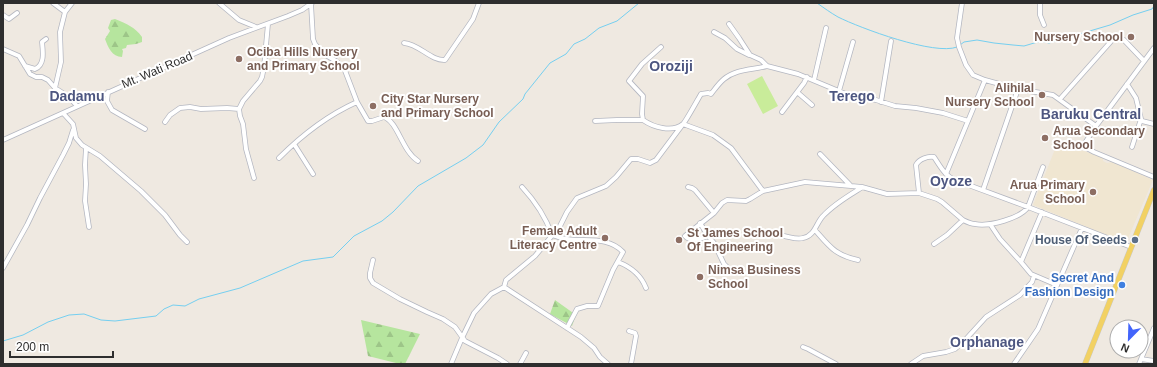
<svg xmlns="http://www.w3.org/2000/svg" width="1157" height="367" font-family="Arial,sans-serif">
<defs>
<pattern id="forest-firs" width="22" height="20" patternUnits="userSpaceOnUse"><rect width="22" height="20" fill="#b6e59e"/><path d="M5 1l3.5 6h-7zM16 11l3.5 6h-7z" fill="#9dc588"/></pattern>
</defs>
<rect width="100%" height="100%" fill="#efe9e1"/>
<path fill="#f0e6d1" d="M1055 149 1084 151 1103 158V161L1107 163 1113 162 1153 180 1126 243 1033 205Z"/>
<path fill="url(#forest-firs)" d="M115 19C127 24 135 27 142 37V42L136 44 127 45 126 48 122 49 123 51 122 57C112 57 108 47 105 39L110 31 108 28 111 20Z
M555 300 576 315 572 326 550 314Z
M361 320 420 334 405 364H400L368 356Z"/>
<path fill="#c9ec9a" d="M762 76 778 106 763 114 747 84Z"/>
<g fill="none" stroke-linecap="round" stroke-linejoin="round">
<path stroke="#75cff0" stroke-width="1" d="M817 3C824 8 831 13 838 17 860 28 935 56 957 47
M960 45 964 42 977 40 994 43 1013 45 1024 46 1041 41 1049 43 1110 25 1133 15 1152 9 1154 6
M3 341 23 335 48 322 69 315 84 314 101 320 115 321 156 316 164 309 173 305 185 306 199 299 240 288 303 261 333 257 354 236 382 221 393 212 418 186 466 158 483 145 499 122 523 99 525 94 550 63 566 54 574 44 585 39 599 28 617 21 639 3"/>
<defs>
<path id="minor" d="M53 3 65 12
M72 3 65 12 60 32 61 62 55 88 69 97 77 106
M219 3 239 20 256 27
M962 3 957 38 959 47 966 65 973 75 985 80 1018 89 1053 95 1096 126
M1040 3V15L1044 25
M311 4 313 39 315 44 324 54 336 61 344 68 357 102 368 121H372L384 117C398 122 402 151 418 161
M3 15 9 19 17 13
M729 24 739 38 750 55 761 60 767 66 798 74 846 94 876 100 895 106 916 108 943 113 968 121
M714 32 725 38 737 49 749 55
M404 43C419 44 431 61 445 60L473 19 479 3
M661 47 642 64 629 81 643 96 642 114 643 120C653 127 672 133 683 124 686 121 698 99 701 94L708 93 711 94C715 89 719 83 724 79 736 69 752 70 767 66
M1154 48 1096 126 1083 146 1094 152 1154 177
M3 49 19 56 30 74 36 77H42L48 80 55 88
M25 66 35 69C45 65 43 52 42 42L46 39
M814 80 826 28
M1127 84 1136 98 1141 119 1142 121 1154 124
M839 91 853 42
M108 92 107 101 112 110 145 129
M797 92 812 105
M1060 99 1114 38 1118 37 1124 40 1144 61
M881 102 891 41
M782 112 804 83 807 77
M63 113 73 124 76 138 82 145 100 156 141 191 165 215 180 235 187 242
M595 121 617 120H643
M165 122 170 115 180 108 190 107 201 109 227 108 239 109
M3 140 229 38 288 16 302 10 312 3
M294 144 313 174
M1132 147 1141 119
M86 148 85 165 86 184 85 201 89 227
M820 154 850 185
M279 158C301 136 328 115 357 102
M946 174 985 80
M254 178 246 149 243 124 240 116 239 109 243 101 260 81 262 77 264 67 268 24
M522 187C534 200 546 218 552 235 556 236 562 239 567 239 586 242 608 236 623 252L613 270 598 306H587L577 309 567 328
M688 187 692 188 695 190 714 213
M983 190 1018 89
M919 193 916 165C919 159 928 156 934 157 940 166 945 176 955 180L1028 207 1131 247
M700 223 708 236 714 243 724 264 732 272
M990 224 1000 239 1021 262 1031 274 1057 285
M815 230C830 247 835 255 858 260
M708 236C700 239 692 243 685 236L714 213 722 203 727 200 746 201 750 199 763 191 805 182 851 186 862 187 887 194 919 193 937 199 942 202 963 220
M784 236C790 237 797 240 803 238 815 236 816 223 823 216 834 204 848 196 861 188
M934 244 947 235 963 220C967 222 971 224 975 224 989 227 1021 218 1028 207L1043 167
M373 260 370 273V278L373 283 400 299 427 312 443 319 455 327 465 341 498 358 507 364
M618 262C631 267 641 275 646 288
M1021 262 1042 212
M3 268 27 225 40 198 63 155 69 143 73 130
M504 287 581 337 594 348 600 357 608 364
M629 331 635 333 636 336 631 364
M803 347 808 349 836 364
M1141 359 1154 361
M451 364 462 338 474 313 491 294 504 287 506 280 535 256 560 226 567 212 577 198 606 186 616 177 631 159H638L650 163 656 160 683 124 713 135 731 148 763 191
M520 364 526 353
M911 364 923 356 946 352 955 349 966 339 986 317 1020 295 1032 282 1034 276
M1014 364 1038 329 1082 228
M1139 364 1154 328"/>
<path id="major" d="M1085 364 1154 190"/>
</defs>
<use href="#minor" stroke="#b4b7c1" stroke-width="5.5"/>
<use href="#major" stroke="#c9c9c9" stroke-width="6"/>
<use href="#minor" stroke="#fff" stroke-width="4"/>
<use href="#major" stroke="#f2d163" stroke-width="5"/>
</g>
<g fill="#8d6e63" stroke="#fff" stroke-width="1.5">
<circle cx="1131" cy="37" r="4"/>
<circle cx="239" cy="59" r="4"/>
<circle cx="1042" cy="95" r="4"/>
<circle cx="373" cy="106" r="4"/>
<circle cx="1045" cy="138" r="4"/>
<circle cx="1093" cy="192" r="4"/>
<circle cx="605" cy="238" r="4"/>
<circle cx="679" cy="240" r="4"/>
<circle cx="700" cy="277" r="4"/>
</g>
<circle fill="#5c6f8a" stroke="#fff" stroke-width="1.5" cx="1135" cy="240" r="4"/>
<circle fill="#3f7fe0" stroke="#fff" stroke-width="1.5" cx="1122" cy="285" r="4"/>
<g text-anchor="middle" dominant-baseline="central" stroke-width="4" stroke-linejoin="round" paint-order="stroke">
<g font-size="12" font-weight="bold" fill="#785e54" stroke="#fff" text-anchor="start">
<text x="1123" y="37" text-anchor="end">Nursery School</text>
<text x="247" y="52">Ociba Hills Nursery<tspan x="247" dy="14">and Primary School</tspan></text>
<text x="1034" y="88" text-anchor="end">Alihilal<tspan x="1034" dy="14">Nursery School</tspan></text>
<text x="381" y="99">City Star Nursery<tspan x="381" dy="14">and Primary School</tspan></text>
<text x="1053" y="131">Arua Secondary<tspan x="1053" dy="14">School</tspan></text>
<text x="1085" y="185" text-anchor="end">Arua Primary<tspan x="1085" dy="14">School</tspan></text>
<text x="597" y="231" text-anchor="end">Female Adult<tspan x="597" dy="14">Literacy Centre</tspan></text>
<text x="687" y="233">St James School<tspan x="687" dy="14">Of Engineering</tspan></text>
<text x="708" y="270">Nimsa Business<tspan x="708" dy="14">School</tspan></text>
</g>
<g font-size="12" fill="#2e2e2e" stroke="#fff">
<text transform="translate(157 70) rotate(-23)">Mt. Wati Road</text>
</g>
<g font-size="12" font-weight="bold" fill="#4e5e75" stroke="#fff" text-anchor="end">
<text x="1127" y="240">House Of Seeds</text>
</g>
<g font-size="12" font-weight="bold" fill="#366cbe" stroke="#fff" text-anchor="end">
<text x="1114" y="278">Secret And<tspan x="1114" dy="14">Fashion Design</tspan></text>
</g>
<g font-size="14" font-weight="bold" fill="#4d5680" stroke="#fff">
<text x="671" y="66">Oroziji</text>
<text x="77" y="96">Dadamu</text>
<text x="852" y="96">Terego</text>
<text x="1091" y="114">Baruku Central</text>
<text x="951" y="181">Oyoze</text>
<text x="987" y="342">Orphanage</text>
</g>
</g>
<rect width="1157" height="367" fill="none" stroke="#2e2e2e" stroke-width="8"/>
<g transform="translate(1129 339) rotate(203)"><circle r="19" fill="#ffffff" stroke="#ababab"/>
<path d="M0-3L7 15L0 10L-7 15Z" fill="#4264fb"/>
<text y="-6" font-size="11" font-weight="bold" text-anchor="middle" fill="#2e2e2e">N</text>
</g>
<path d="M10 351v6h103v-6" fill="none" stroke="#2e2e2e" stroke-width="2"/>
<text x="16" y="351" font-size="12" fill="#2e2e2e" stroke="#ffffff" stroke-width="3" paint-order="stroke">200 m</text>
</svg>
